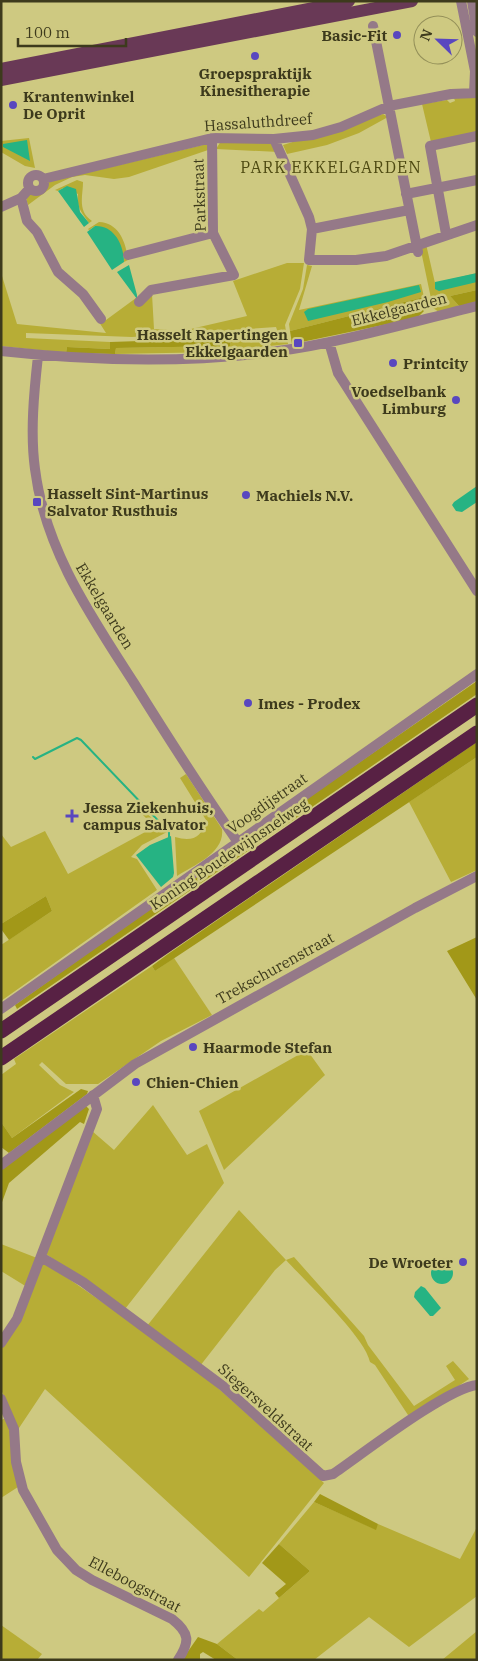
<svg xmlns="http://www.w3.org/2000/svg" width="478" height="1661" font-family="'IBM Plex Serif',serif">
<rect width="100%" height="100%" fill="#cec981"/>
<path fill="#b7ad36" d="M465 97 477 98V132L431 142 422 104 447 100 450 103 455 101 454 98Z
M383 114 388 117 359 133 327 145 287 154 283 145Z
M29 138 35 168 25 166 1 152V141Z
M221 141 272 143 279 152 216 149Z
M207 144 211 149 129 177 114 179 85 175 72 177 55 185 28 205 25 195 41 193 48 182Z
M77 180 83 182C83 196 77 211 92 221L89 223C82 213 76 207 78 194L63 188 58 191 55 190Z
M99 222C119 223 126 242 128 260L124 262V256L95 226 89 230 88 229Z
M426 244 435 283 477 273V290L450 296 460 307 439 312 433 308 420 246Z
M287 263H304L300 289 285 325 288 344 217 352 115 354 116 348 230 346 231 338 278 333 276 327 132 337 26 333V338L110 342 111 349 67 347 66 353 1 346 2 276 17 324 106 333 99 322 106 320 136 298 152 294 154 329 182 331 247 316 233 281Z
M307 265 312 266 299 310 421 284 424 297 290 331 289 324 303 289Z
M477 757V870L451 882 409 802Z
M186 774 222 829C225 853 194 865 177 876L175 837C192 842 202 838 206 820L180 778Z
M141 808 167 832 142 845 131 857 137 859 157 890 1 1001V945L52 911 46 896 1 924V834L11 847 45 831 68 874 147 831 150 822 138 810Z
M174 958 212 1015 161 1041 98 1084H66L42 1062 39 1065 60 1085 74 1092 12 1138 1 1122V1075L16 1064 14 1059 152 966 155 971Z
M307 1050 325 1075 224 1170 199 1111Z
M153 1105 187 1155 207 1144 224 1183 125 1309 46 1254 92 1131 114 1150Z
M239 1210 286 1260 294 1257 364 1336 368 1345 414 1406 455 1380 446 1366 453 1361 469 1379 410 1418 375 1365 370 1362C365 1337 306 1282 286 1260L275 1270 200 1366 147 1326Z
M1 1244 37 1258 27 1287 1 1271Z
M46 1263 190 1363 324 1483 249 1577 45 1389 17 1431 1 1389V1347L41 1265Z
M6 1418 11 1432 18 1487 1 1498V1420Z
M314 1502 375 1529 378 1524 460 1559 477 1527V1596L409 1647 369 1617 314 1660H238L217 1644 259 1609 263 1612 310 1571 279 1544Z
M1 1625 42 1654 37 1660H1Z
M477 1631V1660H442Z"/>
<path fill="#a29818" d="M477 290V303L460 307 450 296Z
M424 297V311L417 318 292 344 290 331Z
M231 338 230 346 116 348 115 354 66 353 67 347 110 349V342Z
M477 681V694L17 1009 15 1005 211 865Z
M477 742V757L155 971 152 966 168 954Z
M46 896 52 911 9 940 1 929V924Z
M477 937V1000L447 951Z
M81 1089 88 1091 87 1094 9 1153 1 1147V1122L12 1138Z
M86 1106 89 1109 84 1124 80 1122 9 1183 1 1205V1170Z
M320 1494 378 1524 376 1530 314 1502Z
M279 1544 310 1571 279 1598 275 1593 286 1584 262 1563Z
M198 1637 217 1644 238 1660H216L203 1652 200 1654V1660H182Z"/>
<path fill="#26b383" d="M27 140 30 161 3 147V144Z
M67 186 76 189 80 212 89 223 84 227 58 191Z
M95 226C114 225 124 245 124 262L112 270 87 232Z
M129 265 137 295V299L117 272Z
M477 273V282L439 291 435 289V282Z
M419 285 421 292 388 302 308 321 304 312 308 309Z
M477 486V502L462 512 456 511 452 505 454 502Z
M171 836 174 873 173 877 161 887 136 855 150 845Z
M431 1273a11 11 0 1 1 22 0a11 11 0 1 1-22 0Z
M421 1286 425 1288 441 1308 433 1316H430L414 1297 415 1292Z"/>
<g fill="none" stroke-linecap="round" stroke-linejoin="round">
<path stroke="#26b383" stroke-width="2" d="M33 757 35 759 77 738 81 740 169 832V837"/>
<path stroke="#957988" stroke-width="10" d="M461 1 475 71 474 93
M472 1 477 32
M373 26 418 252
M274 139 309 217 312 229 309 260H356L386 256 477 225
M28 183a8 8 0 1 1 16 0a8 8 0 1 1-16 0Z
M43 179 212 138 274 139 313 135 341 127 389 106 451 94 477 93
M29 189 21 198 27 221 37 232 58 272 83 294 101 319
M406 194 477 180
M1 207 21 198
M312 229 409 210
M446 234 430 146 477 136
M128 255 213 233
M139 302 151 290 234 275 213 233 212 138
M329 342 338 373 477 591
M1 351C110 363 222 365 330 342 379 332 428 318 477 306
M38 356C34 392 30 433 35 469 45 550 91 616 134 683 167 736 201 789 237 841
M1 1009 477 674
M1 1165 135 1064 415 908 477 876
M41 1257 83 1282 223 1386 323 1476 333 1474C361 1455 447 1388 477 1385
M1 1343 17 1319 97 1109 93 1095
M1 1399 14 1429 16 1462 23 1490 57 1550 76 1570 92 1580 172 1619C190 1633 190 1642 178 1660"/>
<path stroke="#693956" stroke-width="12" d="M1 69 349 1
M1 80 412 1"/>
<path stroke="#582144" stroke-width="15" d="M1 1031 477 705
M1 1058 477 733"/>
</g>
<g fill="#5947bf" stroke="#cec981" stroke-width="2">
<circle cx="397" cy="35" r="5"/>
<circle cx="255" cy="56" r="5"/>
<circle cx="13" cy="105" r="5"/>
<rect x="293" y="338" width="10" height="10" rx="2.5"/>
<circle cx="393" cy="363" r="5"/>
<circle cx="456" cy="400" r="5"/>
<circle cx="246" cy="495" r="5"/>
<rect x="32" y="497" width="10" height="10" rx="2.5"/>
<circle cx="248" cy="703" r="5"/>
<path d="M69.5 808.5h5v5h5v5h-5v5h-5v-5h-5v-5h5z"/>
<circle cx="193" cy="1047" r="5"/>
<circle cx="136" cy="1082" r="5"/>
<circle cx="463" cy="1262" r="5"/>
</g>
<g text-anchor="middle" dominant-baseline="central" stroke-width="5" stroke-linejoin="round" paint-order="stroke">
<g font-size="15" font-weight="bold" fill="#3d3a1c" stroke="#cec981" text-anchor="start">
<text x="387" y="35" text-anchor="end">Basic-Fit</text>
<text x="255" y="73" text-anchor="middle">Groepspraktijk<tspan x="255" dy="17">Kinesitherapie</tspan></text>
<text x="23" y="96">Krantenwinkel<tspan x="23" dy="17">De Oprit</tspan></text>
<text x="288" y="334" text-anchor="end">Hasselt Rapertingen<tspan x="288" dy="17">Ekkelgaarden</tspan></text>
<text x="403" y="363">Printcity</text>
<text x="446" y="391" text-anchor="end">Voedselbank<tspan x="446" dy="17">Limburg</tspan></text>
<text x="47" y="493">Hasselt Sint-Martinus<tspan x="47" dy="17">Salvator Rusthuis</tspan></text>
<text x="256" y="495">Machiels N.V.</text>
<text x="258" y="703">Imes - Prodex</text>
<text x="83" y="807">Jessa Ziekenhuis,<tspan x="83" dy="17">campus Salvator</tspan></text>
<text x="203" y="1047">Haarmode Stefan</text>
<text x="146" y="1082">Chien-Chien</text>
<text x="453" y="1262" text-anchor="end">De Wroeter</text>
</g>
<g font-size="15" fill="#3d3a1c" stroke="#cec981">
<text transform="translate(258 122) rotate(-4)">Hassaluthdreef</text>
<text transform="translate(199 195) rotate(-92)">Parkstraat</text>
<text transform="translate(399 309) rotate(-14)">Ekkelgaarden</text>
<text transform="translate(105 606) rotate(59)">Ekkelgaarden</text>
<text transform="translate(267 803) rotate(-35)">Voogdijstraat</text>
<text transform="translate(229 854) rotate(-34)">Koning Boudewijnsnelweg</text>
<text transform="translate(275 968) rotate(-29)">Trekschurenstraat</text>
<text transform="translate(266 1407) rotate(42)">Siegersveldstraat</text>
<text transform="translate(135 1584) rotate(28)">Elleboogstraat</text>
</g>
<g font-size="16" letter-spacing="1" fill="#4e4a12" stroke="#cec981">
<text x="331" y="167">PARK EKKELGARDEN</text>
</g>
</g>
<rect width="478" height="1661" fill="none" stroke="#3d3a1c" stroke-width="5"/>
<g transform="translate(438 40) rotate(293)"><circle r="24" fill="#cec981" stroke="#949059"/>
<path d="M0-4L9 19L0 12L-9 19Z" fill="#5947bf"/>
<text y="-8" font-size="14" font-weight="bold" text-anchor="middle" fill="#3d3a1c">N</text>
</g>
<path d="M18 38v8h108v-8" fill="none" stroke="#3d3a1c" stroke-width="2.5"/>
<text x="25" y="38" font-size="15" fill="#3d3a1c" stroke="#cec981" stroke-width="4" paint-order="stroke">100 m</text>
</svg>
